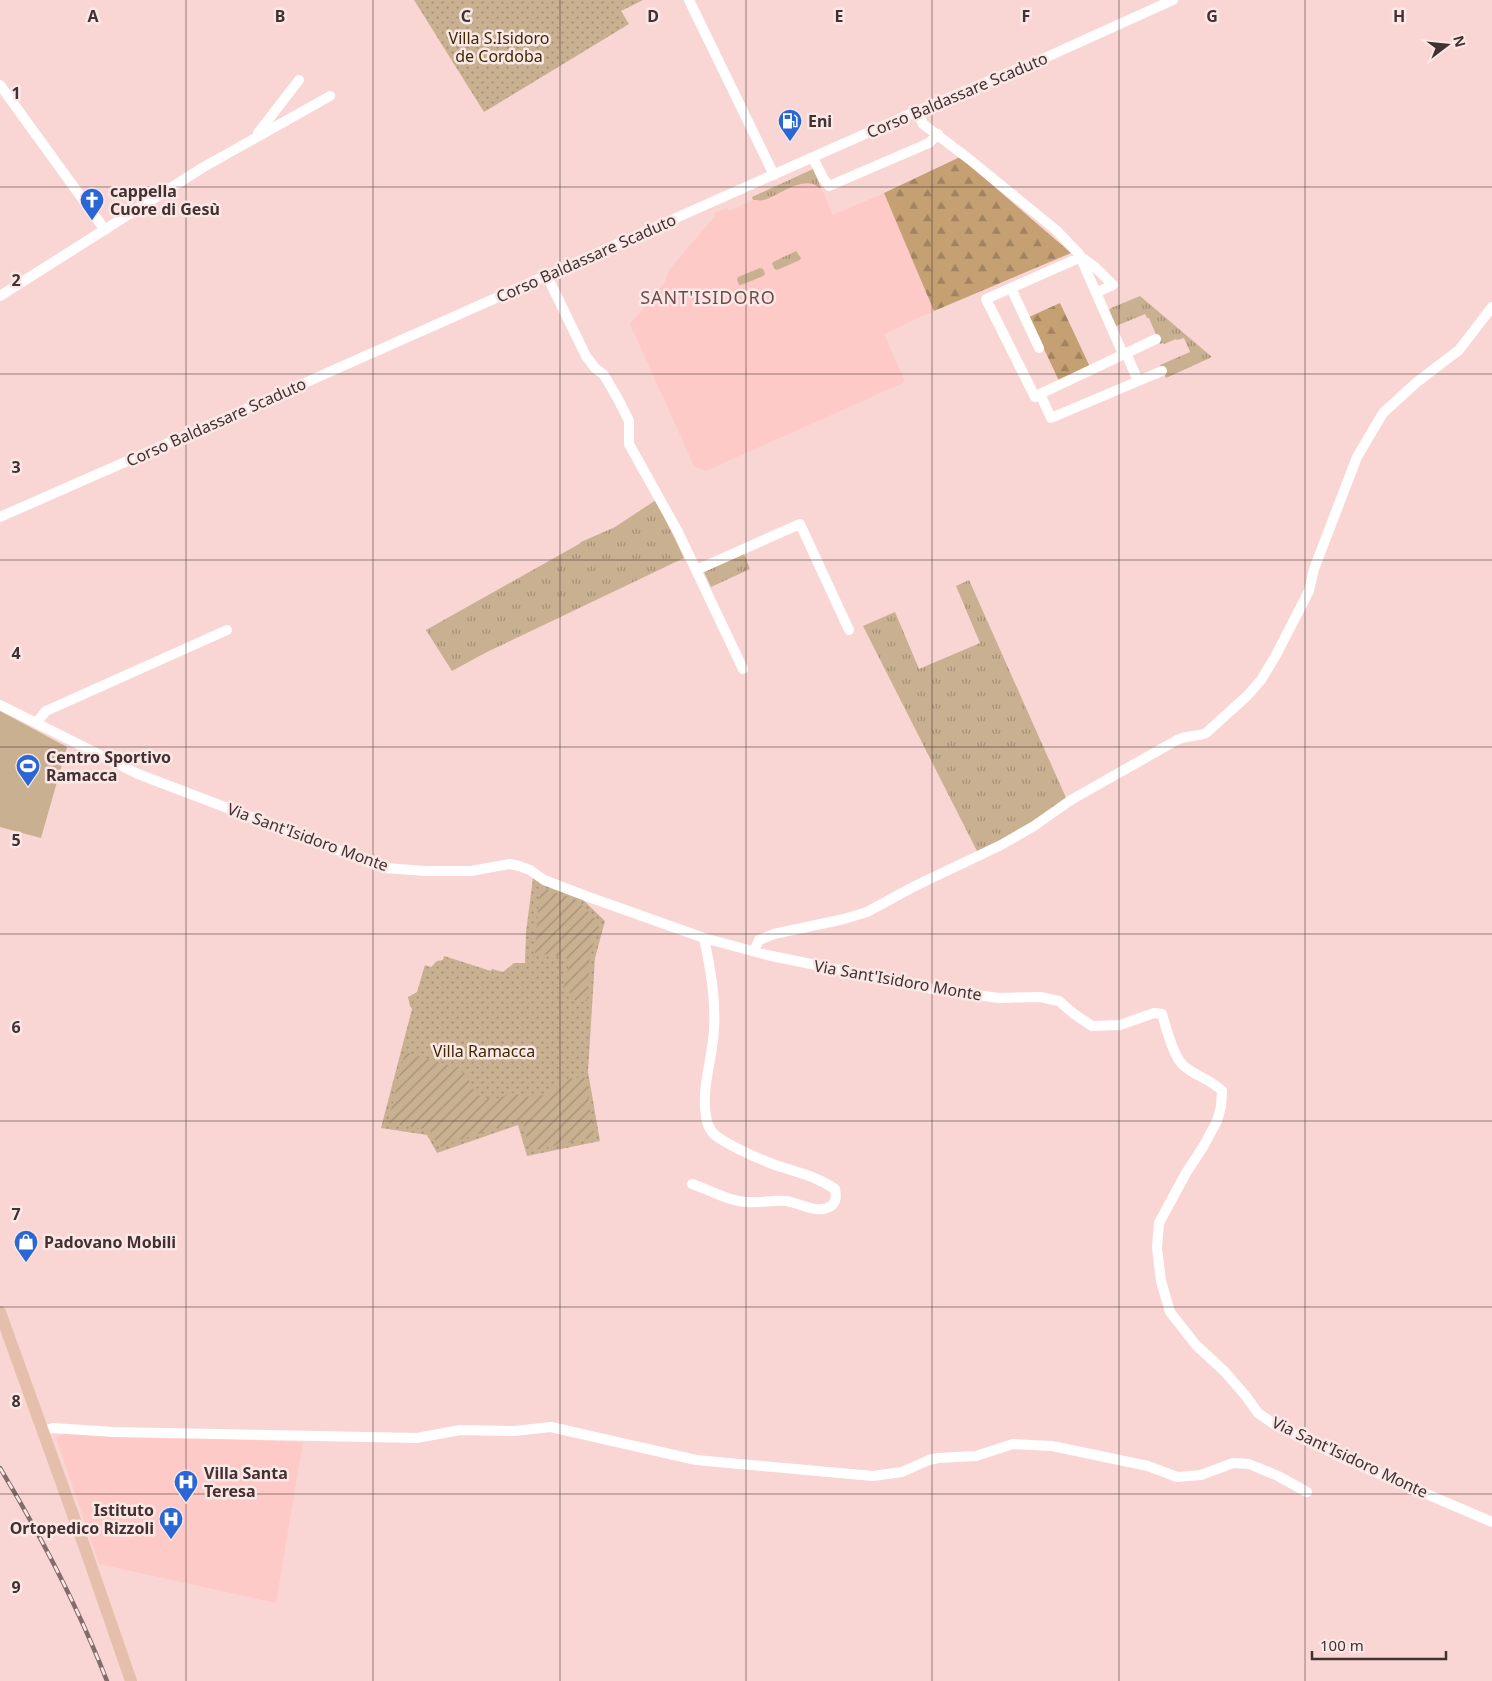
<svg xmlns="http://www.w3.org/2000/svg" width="1492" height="1681" font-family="'Noto Sans',sans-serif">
<defs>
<pattern id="grass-tufts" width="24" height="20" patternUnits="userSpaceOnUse" patternTransform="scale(1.25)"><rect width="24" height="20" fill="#c9b091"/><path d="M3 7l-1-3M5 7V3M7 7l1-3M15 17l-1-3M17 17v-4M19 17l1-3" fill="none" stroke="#a59077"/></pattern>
<pattern id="forest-firs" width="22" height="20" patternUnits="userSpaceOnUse" patternTransform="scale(1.25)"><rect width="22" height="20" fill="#c4a073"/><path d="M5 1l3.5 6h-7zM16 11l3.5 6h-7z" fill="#a1835f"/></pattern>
<pattern id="park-dots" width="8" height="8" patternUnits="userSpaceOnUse" patternTransform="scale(1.25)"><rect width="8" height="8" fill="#c9b091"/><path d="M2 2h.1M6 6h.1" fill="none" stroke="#a59077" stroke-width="1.8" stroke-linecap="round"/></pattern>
<pattern id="garden-furrows" width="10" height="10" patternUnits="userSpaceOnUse" patternTransform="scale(1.25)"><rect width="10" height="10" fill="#c9b091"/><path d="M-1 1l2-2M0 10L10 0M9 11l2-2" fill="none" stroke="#a59077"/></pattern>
</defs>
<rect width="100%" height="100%" fill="#f9d6d4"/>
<path fill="#fecac7" d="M813 169 833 215 884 193 934 311 884 334 905 382 706 471 694 466 630 324 665 282 669 270 715 216 714 213 727 208 729 211 753 200 752 197Z
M66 1433 303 1442 276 1603 99 1564 56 1438Z"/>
<path fill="url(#grass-tufts)" d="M813 169 821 188H819C805 174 780 195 764 200 761 201 756 200 753 200L752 197Z
M796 251 801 258 800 260 777 270 775 269 772 264 773 262Z
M760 268 763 269 765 274 763 276 741 285H739L737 280 738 277Z
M1140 296 1212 357 1166 378 1160 365 1190 352 1184 338 1177 340 1176 339 1164 344 1163 343 1160 344 1149 318H1147L1145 314 1116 326 1109 310 1111 308Z
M656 500 684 558 485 653 452 671 426 630 579 544 581 542 615 527Z
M744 554 750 569 711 587 704 572Z
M969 580 1067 800 1020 832 978 853 863 626 895 612 919 669 980 643 956 586Z"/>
<path fill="url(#forest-firs)" d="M960 157 1071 253 934 311 884 193Z
M1060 303 1091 369 1060 383 1029 317Z"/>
<path fill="url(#park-dots)" d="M414 0H643L621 11 629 24 484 112Z
M533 878 579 896 605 921 595 958 588 1072 600 1141 527 1156 518 1125 437 1153 427 1135 381 1128 412 1009 410 1006 408 997 417 992 425 965 431 967 437 961 443 960 444 956 491 971 492 969 503 972 514 963H525L526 932Z"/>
<path fill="url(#garden-furrows)" d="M540 887 577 900 599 923 590 956 587 1001 577 1003 569 992 563 988 571 958 535 953Z
M405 1052 459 1068V1071L468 1075C470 1098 494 1106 510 1092 526 1098 541 1100 556 1088 559 1086 561 1081 564 1080 570 1078 578 1078 584 1076L595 1137 530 1151 522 1119 439 1147 430 1130 388 1123Z"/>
<path fill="#c9b091" d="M0 711 67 747 41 838 0 827Z"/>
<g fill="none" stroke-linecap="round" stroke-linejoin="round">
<path stroke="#fff" stroke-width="10" d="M689 0 774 175
M0 85 105 230
M917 111 923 124 969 159 1056 230 1079 254 1123 354
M258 133 299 80
M813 158 823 178 829 186 929 143 938 134
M547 276 586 356 595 368 604 375 618 399 629 421V444L678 532 743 669
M1011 288 1039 348
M1097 292 1113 285 1095 267 1081 257 986 299 1035 397 1040 394 1051 418 1162 371
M0 296 202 168 330 96
M1126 353 1138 381
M1040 394 1156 339
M0 517 300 385 910 114 1049 56 1173 0
M696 570 800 524 849 630
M0 705 138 774 385 868 425 871H471L510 864 519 866 530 870 544 880 586 896 704 938 767 955 938 990 999 998 1040 997 1059 1001 1074 1014 1092 1026 1120 1025 1154 1013 1162 1014C1166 1027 1173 1056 1183 1065 1194 1076 1211 1079 1222 1091L1221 1107 1217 1121 1203 1147 1186 1173 1159 1223 1157 1248 1161 1281 1170 1312 1196 1345 1225 1372 1245 1395 1258 1413 1277 1426 1347 1460 1492 1522
M36 723 46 711 227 630
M754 951 759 940 774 934 844 919 867 912 913 887 1001 845 1034 826 1071 800 1177 740C1186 735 1197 737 1206 733L1247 696 1261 680 1276 655 1309 591 1314 569 1357 457 1383 413 1417 382 1459 350 1492 307
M692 1184C710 1190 728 1201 747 1202 760 1203 773 1200 786 1201 801 1203 817 1215 831 1206 837 1201 836 1196 835 1189 816 1176 796 1172 775 1165 757 1158 736 1149 719 1138 711 1133 707 1126 706 1116 701 1088 713 1057 714 1029 716 998 710 967 704 938
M42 1431 53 1428 113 1432 417 1438 460 1430 514 1431 551 1427 696 1460 873 1476 902 1472 929 1460 938 1458 976 1456 1013 1444 1052 1446 1148 1466 1177 1477 1201 1475 1233 1463 1249 1464 1278 1476 1307 1492"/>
<path stroke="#e6bfac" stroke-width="12" d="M0 1312 86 1551 131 1681"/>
<defs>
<path id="rail" d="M0 1468C41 1536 78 1607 107 1681"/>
</defs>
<use href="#rail" stroke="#846c6b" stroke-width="4.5"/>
<use href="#rail" stroke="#fae8e7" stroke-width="2.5" stroke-dasharray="8" stroke-linecap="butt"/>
</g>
<path fill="none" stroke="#423130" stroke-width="1" stroke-opacity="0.55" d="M186 0V1681M373 0V1681M560 0V1681M746 0V1681M932 0V1681M1119 0V1681M1305 0V1681M0 187H1492M0 374H1492M0 560H1492M0 747H1492M0 934H1492M0 1121H1492M0 1307H1492M0 1494H1492"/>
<defs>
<symbol id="fuel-pin" viewBox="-11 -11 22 30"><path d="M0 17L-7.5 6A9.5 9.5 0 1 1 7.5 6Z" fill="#2a67d4" stroke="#fae8e7"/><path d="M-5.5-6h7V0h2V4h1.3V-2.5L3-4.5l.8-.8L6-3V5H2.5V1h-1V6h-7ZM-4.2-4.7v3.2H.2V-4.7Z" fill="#fff"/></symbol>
<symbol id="church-pin" viewBox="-11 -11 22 30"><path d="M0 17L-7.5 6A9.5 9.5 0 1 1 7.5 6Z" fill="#2a67d4" stroke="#fae8e7"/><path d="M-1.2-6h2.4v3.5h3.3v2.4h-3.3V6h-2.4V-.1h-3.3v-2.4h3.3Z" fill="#fff"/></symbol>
<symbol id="stadium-pin" viewBox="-11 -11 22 30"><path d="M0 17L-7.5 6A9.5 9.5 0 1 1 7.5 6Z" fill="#2a67d4" stroke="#fae8e7"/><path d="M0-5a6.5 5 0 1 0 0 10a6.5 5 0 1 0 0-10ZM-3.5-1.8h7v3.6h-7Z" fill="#fff"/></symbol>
<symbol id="shop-pin" viewBox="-11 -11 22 30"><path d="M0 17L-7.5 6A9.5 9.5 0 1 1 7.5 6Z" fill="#2a67d4" stroke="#fae8e7"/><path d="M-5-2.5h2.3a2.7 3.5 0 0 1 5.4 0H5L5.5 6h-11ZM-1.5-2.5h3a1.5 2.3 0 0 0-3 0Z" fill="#fff"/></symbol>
<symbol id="hospital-pin" viewBox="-11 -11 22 30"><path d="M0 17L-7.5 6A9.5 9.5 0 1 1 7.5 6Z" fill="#2a67d4" stroke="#fae8e7"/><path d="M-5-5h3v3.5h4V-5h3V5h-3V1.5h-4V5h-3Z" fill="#fff"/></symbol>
</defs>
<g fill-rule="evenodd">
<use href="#fuel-pin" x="776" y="107" width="28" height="38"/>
<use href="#church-pin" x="78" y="186" width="28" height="38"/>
<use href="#stadium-pin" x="14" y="752" width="28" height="38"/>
<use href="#shop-pin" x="12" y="1228" width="28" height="38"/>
<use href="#hospital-pin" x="172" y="1468" width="28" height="38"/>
<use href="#hospital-pin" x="157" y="1505" width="28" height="38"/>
</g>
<g text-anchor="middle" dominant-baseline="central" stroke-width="5" stroke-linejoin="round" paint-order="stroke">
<g font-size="16" fill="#412802" stroke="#fae8e7">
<text x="499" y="38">Villa S.Isidoro<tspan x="499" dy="18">de Cordoba</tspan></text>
<text x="484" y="1051">Villa Ramacca</text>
</g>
<g font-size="16" fill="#423130" stroke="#fae8e7">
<text transform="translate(957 95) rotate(-23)">Corso Baldassare Scaduto</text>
<text transform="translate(586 258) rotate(-24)">Corso Baldassare Scaduto</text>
<text transform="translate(216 422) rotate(-24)">Corso Baldassare Scaduto</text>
<text transform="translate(308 837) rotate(20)">Via Sant'Isidoro Monte</text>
<text transform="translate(898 980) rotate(10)">Via Sant'Isidoro Monte</text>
<text transform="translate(1350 1457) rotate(25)">Via Sant'Isidoro Monte</text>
</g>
<g font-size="16" font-weight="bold" fill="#423130" stroke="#fae8e7" text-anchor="start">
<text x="808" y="121">Eni</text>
<text x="110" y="191">cappella<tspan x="110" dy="18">Cuore di Gesù</tspan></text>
<text x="46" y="757">Centro Sportivo<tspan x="46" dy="18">Ramacca</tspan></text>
<text x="44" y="1242">Padovano Mobili</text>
<text x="204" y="1473">Villa Santa<tspan x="204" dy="18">Teresa</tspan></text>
<text x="154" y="1510" text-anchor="end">Istituto<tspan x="154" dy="18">Ortopedico Rizzoli</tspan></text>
</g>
<g font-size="18" letter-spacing="1" fill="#6f4c49" stroke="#fae8e7">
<text x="708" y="297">SANT'ISIDORO</text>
</g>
</g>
<g font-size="16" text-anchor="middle" font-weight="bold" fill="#423130" stroke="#fae8e7" stroke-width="5" stroke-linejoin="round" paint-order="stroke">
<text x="93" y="22">A</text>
<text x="280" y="22">B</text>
<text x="466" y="22">C</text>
<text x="653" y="22">D</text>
<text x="839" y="22">E</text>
<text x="1026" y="22">F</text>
<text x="1212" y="22">G</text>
<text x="1399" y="22">H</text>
<text x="16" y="99">1</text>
<text x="16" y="286">2</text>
<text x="16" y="473">3</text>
<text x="16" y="659">4</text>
<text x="16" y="846">5</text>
<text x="16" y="1033">6</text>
<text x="16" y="1220">7</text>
<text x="16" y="1407">8</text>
<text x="16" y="1593">9</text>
</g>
<g transform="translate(1447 45) rotate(74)" stroke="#fae8e7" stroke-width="4" paint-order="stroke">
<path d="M0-4L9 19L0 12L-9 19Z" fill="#423130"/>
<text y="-8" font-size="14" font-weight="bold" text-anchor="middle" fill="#423130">N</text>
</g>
<path d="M1312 1651v8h134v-8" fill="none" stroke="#423130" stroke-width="2.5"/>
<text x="1320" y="1651" font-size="15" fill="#423130" stroke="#fae8e7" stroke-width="4" paint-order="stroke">100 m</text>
</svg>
